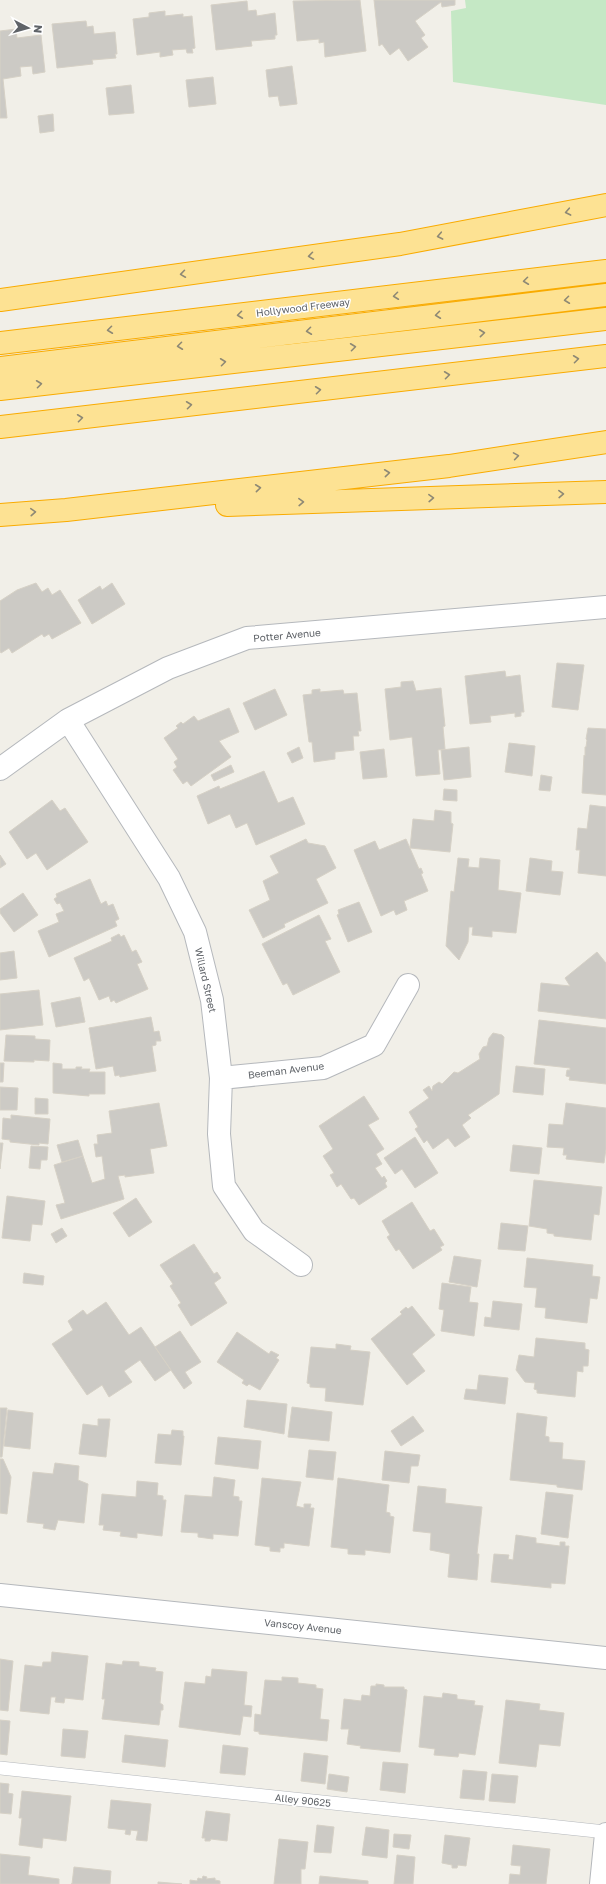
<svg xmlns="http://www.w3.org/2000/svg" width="606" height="1884" font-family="'Golos Text',sans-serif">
<rect width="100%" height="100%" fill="#f1efe8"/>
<path fill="#c5e8c5" d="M465 0H606V105L453 82 451 11 466 8Z"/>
<path fill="#cccac5" stroke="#d6d1c6" d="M360 0 366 51 325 57 324 42 319 43V39L297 41 293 1Z
M374 0H455V5L442 7 441 2 415 21 425 35 421 38 428 47 408 61 399 48 390 55 382 44 379 46Z
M247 1 248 11 256 10 257 16 275 13 277 35H275V39L251 41 252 46 216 50 211 5Z
M165 11V16L183 14V17L192 16 195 48 192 49 193 53H187L186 49 172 50 173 55 160 57V52L137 55 133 19 149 17V13Z
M86 21 87 27 93 26 94 34 115 32 117 54H115L116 58 92 60 93 64 57 68 52 24Z
M16 29 17 38 41 35 45 72 33 74 32 66 20 67 21 76 3 79 7 118H0V31Z
M292 66 297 104 280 106 278 96 269 97 266 70Z
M213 77 216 104 189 107 186 80Z
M131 85 134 113 109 115 106 88Z
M53 114 54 131 40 133 38 116Z
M36 583 42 592 48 588 52 595 60 590 81 623 52 639 49 634 44 637 42 634 12 653 9 648 1 653 0 651V601L17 590Z
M112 583 125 604 92 624 78 600 100 586 102 590Z
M557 663 584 665 578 710 552 707Z
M505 671 506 677 520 675 524 712H521V716L515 717V713L490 716 491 722 470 724 465 676Z
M413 681 416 691 441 688 445 726 443 727 445 749 438 750 440 774 416 776 412 737 390 740 385 689 401 687V682Z
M275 689 287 715 255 730 243 703Z
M320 689V692L343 690 344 694 357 693 361 731H358L359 736H353L354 750 335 752V759L314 762 312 742H309L303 695 312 694V690Z
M229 708 239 732 219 741 231 757 191 786 187 781 183 784 173 770 177 767 174 762 178 759 164 738 178 728 176 726 181 722 183 724 194 716 198 721Z
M588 728 606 729V795L582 793 584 755 585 756V747H586L587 740 586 739Z
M509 743 535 746 532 776 505 772Z
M299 747 303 758 292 763 287 753Z
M469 747 471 777 444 780 441 750Z
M384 749 387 777 363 779 360 752Z
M231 765 234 772 214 781 211 775Z
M264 771 278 803 293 797 305 824 256 845 247 823 236 828 230 814 208 824 197 796 219 786 220 789Z
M541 775 552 777 550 791 539 790Z
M444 789 457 790V801L443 800Z
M52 800 60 811 65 808 88 842 47 870 36 853 27 859 9 832Z
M590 805 606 807V876L578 873 580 850H576L578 828 587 829Z
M435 810 451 812V823L453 824 450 852 410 848 413 819 434 821Z
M306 839 308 843 325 846 336 868 316 879 328 903 284 924 285 927 263 938 249 910 270 900 263 881 279 873 270 856Z
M406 839 419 869 421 868 423 873 421 874 428 891 404 901 407 910 396 915 394 910 381 916 354 850 375 841 379 850Z
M0 855 6 864 0 868Z
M458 858 469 859 468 867 479 868 480 858 500 860 498 890 521 893 516 933 492 931V937L472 935 473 927H469L468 942 459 960 446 946 451 891 454 892Z
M530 858 552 861 551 871 563 872 560 895 526 891Z
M90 879 101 904 106 901 108 906 113 904 119 919 115 921 117 926 49 957 38 931 59 922 56 914 64 911 60 903 57 904 54 899 57 897 56 894Z
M23 893 38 915 14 932 0 913V909Z
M359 902 372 932 348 942 337 915 339 914 338 910Z
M319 915 331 939 325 941 340 972 293 995 287 983 283 985 262 944Z
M119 934 121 937 124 935 132 952 136 950 142 962 137 964 148 989 116 1003 114 1000 111 1002 109 996 99 1000 89 978 84 981 74 958 112 941 111 938Z
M14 951 17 978 0 980V953Z
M597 952 606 963V1019L538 1011 541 983 570 986 565 978Z
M39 990 43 1025 0 1030V994Z
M80 997 85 1022 56 1027 51 1003Z
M151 1017 154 1032 159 1031 161 1041H156V1045L152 1046 156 1071 120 1077 119 1075 115 1076 113 1066 96 1069 89 1028Z
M539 1020 606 1028V1084L569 1080 570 1077 566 1076 567 1070H570V1068L534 1064Z
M493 1033 502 1035 504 1037 499 1094 468 1115 471 1118 462 1125 470 1137 455 1147 448 1138 433 1149 427 1140 424 1143 415 1129 418 1127 409 1112 429 1098 423 1090 429 1086 432 1091 433 1086 439 1082 442 1084 454 1072 458 1073 480 1059 479 1054 483 1047 487 1046 489 1038Z
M6 1035 35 1036V1039L50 1040 49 1061 34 1060V1062L4 1061Z
M0 1063H4L3 1082H0Z
M53 1063 62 1064V1069H76V1067H82L81 1069H90L89 1072H105V1094H89V1096L53 1093Z
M516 1066 545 1069 543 1095 513 1092Z
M0 1087 18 1088 17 1110H0Z
M364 1096 379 1119 368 1125 384 1149 376 1154 382 1164 375 1168 382 1178 384 1176 387 1181 385 1183 387 1187 359 1205 354 1198 351 1199 341 1184 337 1187 330 1175 334 1173 323 1156 333 1149 319 1126Z
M35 1098 48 1099V1114H35Z
M159 1103 167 1146 150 1149 154 1173 125 1177V1175L118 1176 124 1199 61 1219 56 1205 65 1203 54 1165 83 1156 92 1183 105 1179 102 1156 96 1157 94 1144H98L97 1135 112 1133 109 1111Z
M566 1103 606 1108V1149L604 1163 566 1159 567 1155H563L564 1148 547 1147 549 1124 563 1125Z
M11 1115 50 1119 48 1144 39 1143V1145L10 1142V1140L2 1139 3 1118 11 1119Z
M415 1137 438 1173 415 1188 402 1169 395 1174 384 1158Z
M78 1140 83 1156 62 1162 57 1145Z
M0 1143H3L0 1169Z
M513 1145 542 1148 539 1174 510 1171Z
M31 1146 48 1147 47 1160H41L40 1169 29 1168Z
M534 1180 602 1187 599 1215 594 1214 591 1240 554 1236V1234L547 1233V1229L529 1226Z
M7 1196 45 1201 42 1225 32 1224 30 1241 2 1238Z
M136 1198 152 1222 129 1237 113 1213Z
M412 1202 430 1231 434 1229 444 1245 440 1247 442 1250 413 1269 399 1249 396 1251 387 1237 390 1235 382 1221Z
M501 1223 528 1226 525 1251 498 1249Z
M62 1228 67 1236 56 1243 51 1234Z
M194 1244 214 1274 217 1272 221 1278 214 1283 227 1303 191 1326 178 1305 181 1303 170 1286 173 1284 160 1265Z
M454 1256 481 1260 477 1287 449 1282Z
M527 1258 593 1265 592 1276 600 1277 597 1299 590 1298 587 1323 545 1318 546 1308 535 1307 537 1288 524 1287Z
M24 1273 44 1276 43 1285 23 1283Z
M442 1283 471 1287 469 1302 478 1303 474 1336 441 1331 444 1310 439 1309Z
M493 1301 522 1304 519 1330 484 1326 485 1317 491 1318Z
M106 1302 129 1335 141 1327 171 1370 155 1381 140 1360 124 1371 132 1382 109 1397 102 1385 87 1395 52 1344 73 1330 68 1321 83 1310 87 1315Z
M412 1306 435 1335 412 1354 425 1371 407 1385 371 1339 402 1314 400 1312 406 1307 408 1309Z
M180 1331 201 1362 185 1372 192 1383 184 1389 155 1347Z
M237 1332 269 1354 271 1351 279 1355 276 1358 279 1360 260 1390 249 1384 247 1386 242 1383 244 1380 217 1362Z
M536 1338 585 1343V1349L589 1350 588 1366H583V1372L577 1371 575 1397 537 1393V1390L534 1389 535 1383 525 1382 516 1370 519 1355 534 1357Z
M336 1344 351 1346 350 1350 370 1352 363 1405 325 1401 326 1388 310 1387V1384L307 1383 311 1347 336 1349Z
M479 1375 508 1378 505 1404 464 1399 466 1389 477 1390Z
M247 1400 287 1404 284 1434 244 1427Z
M292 1407 332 1412 329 1441 288 1437Z
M0 1408H7L2 1457H0Z
M8 1410 33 1413 30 1449 4 1446Z
M517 1413 547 1417 545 1436 549 1437V1442L563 1443 562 1459 585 1461 582 1490 557 1487V1485L510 1480Z
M413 1416 424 1431 401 1446 391 1431Z
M98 1419H110L106 1457 79 1454 83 1424 98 1426Z
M172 1430 183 1431V1436H184L181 1465 155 1463 158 1434 171 1435Z
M218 1437 261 1441 258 1469 215 1464Z
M309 1450 336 1452 333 1480 306 1477Z
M385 1451 420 1455 418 1466H411L409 1483 382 1480Z
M0 1459H3L11 1477 7 1514 0 1513Z
M55 1463 79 1466 78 1480 88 1484 84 1523 58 1520 55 1530 43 1528 44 1524 27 1522 33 1472 53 1474Z
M214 1477 235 1480 233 1496 239 1497V1501H242L238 1536 213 1534V1539L198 1537V1533L181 1532 185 1495 212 1497Z
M262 1478 301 1482 296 1506 304 1508V1504H311L310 1508H314L309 1546 284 1543V1548H280V1552L270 1551V1547L255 1545Z
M338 1478 389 1485 386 1512 390 1513V1516L394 1517 390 1553 365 1550V1555L348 1554V1549L331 1547Z
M137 1481 158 1483 157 1495 163 1496V1500H166L162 1536 137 1533V1538L120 1536 121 1532 103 1530 104 1525H99L102 1494 136 1497Z
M418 1486 446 1489 445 1503 482 1507 477 1554H479L477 1580 448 1577 450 1554 430 1550 431 1533 413 1531Z
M546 1492 573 1495 568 1538 541 1534Z
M516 1535 536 1538V1543L560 1546V1542H565V1546H569L565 1584 551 1583V1588L491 1582 494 1554 509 1555 508 1559 513 1560Z
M52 1652 88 1656 83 1700 65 1698 64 1703 55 1702 56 1697H51L49 1714 20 1711 25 1665 42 1667 43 1662H51Z
M0 1659 13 1661 8 1711 0 1710Z
M123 1661 139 1662V1666L156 1668 155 1671 163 1672 160 1703 163 1705V1710H161L159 1725 102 1719 105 1699H102L106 1663 122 1665Z
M212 1669 247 1672 244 1705 252 1706 251 1717 243 1716 240 1735 179 1727 185 1682 205 1684 206 1676 211 1677Z
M282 1677 298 1678V1683L316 1685V1688L323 1689 320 1719 329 1720 327 1741 259 1734V1732L254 1731 255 1714 261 1715 265 1680 282 1681Z
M376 1684 384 1685V1687H404V1689L407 1690 400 1752 360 1748 361 1746 347 1744 349 1729H341L344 1699 361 1701 362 1695 370 1696 371 1686H376Z
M443 1693 457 1695V1699L475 1701 474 1705 483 1706 475 1755 459 1753 458 1757 434 1755 435 1749 419 1747 424 1696 442 1698Z
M506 1700 540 1704 539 1710 564 1713 560 1746 539 1744 536 1767 499 1763Z
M0 1720 10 1721 7 1755 0 1754Z
M63 1729 88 1731 85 1758 61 1756Z
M125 1735 168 1740 165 1767 122 1762Z
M223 1745 248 1748 245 1775 220 1773Z
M304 1753 328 1756 325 1784 301 1781Z
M383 1762 408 1764 405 1793 380 1790Z
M463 1770 487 1772 484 1800 460 1798Z
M329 1774 349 1777 347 1792 327 1789Z
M492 1774 518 1776 515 1803 489 1801Z
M0 1783 9 1784 8 1793 13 1794 11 1814 0 1813Z
M22 1791 71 1796 66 1841 43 1838 42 1848 19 1845 22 1818H19Z
M111 1800 151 1804 147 1841 136 1840 138 1831 131 1830 130 1835 125 1834 126 1830 108 1828Z
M206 1811 230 1814 227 1841 211 1839 210 1841H205V1838H202Z
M317 1825 334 1827 331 1853 314 1852Z
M366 1827 389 1830 387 1858 362 1855Z
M394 1834 411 1835 409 1849 393 1847Z
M445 1835 470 1838 466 1866 458 1865 457 1868H452V1865L442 1863Z
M279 1839 308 1842 305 1869H301V1884H274Z
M513 1845 550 1849 546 1884H509L510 1874 520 1875 521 1866 511 1865Z
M0 1854 30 1857 28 1875 59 1879V1884H0Z
M397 1855 415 1857 413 1884H394Z
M74 1867 111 1871 110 1884H71H72Z
M203 1876 207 1877 206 1879 215 1878V1880L220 1881V1884H190V1880L197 1881 198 1878 202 1879Z
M320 1876 368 1881V1884H319Z
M158 1882 182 1884H158Z"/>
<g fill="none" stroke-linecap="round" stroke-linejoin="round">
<defs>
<path id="service" d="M0 1768 606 1832"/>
<path id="minor" d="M68 720 169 878 195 932 212 1000 221 1078 219 1134 224 1186 254 1231 301 1265
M0 769 68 720 168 668 247 638 606 607
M221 1078 323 1068 374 1045 408 985
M0 1595 606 1658
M601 1884 606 1834"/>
<path id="motorway" d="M0 300 400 244 606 205
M0 343 606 271
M0 368 606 295
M0 389 606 319
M0 427 606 356
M227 505 606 492
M0 515 66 510 449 466 606 442"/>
</defs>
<use href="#service" stroke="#b5b8bc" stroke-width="14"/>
<use href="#minor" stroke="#b5b8bc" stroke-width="24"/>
<use href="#motorway" stroke="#f9ab00" stroke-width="24"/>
<use href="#service" stroke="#fff" stroke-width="13"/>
<use href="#minor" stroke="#fff" stroke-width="22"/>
<use href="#motorway" stroke="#fde293" stroke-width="22"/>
</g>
<defs><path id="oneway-chevron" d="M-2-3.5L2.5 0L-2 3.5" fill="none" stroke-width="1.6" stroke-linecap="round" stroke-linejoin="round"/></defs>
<g stroke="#8e8975">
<use href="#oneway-chevron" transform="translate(568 212) rotate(169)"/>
<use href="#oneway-chevron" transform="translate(440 236) rotate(169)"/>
<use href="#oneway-chevron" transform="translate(311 256) rotate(172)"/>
<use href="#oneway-chevron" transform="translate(183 274) rotate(172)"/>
<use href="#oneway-chevron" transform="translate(526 281) rotate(173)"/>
<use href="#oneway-chevron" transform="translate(396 296) rotate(173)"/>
<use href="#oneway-chevron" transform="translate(567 300) rotate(173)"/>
<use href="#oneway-chevron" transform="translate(240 315) rotate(173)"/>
<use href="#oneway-chevron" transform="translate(438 315) rotate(173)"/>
<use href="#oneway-chevron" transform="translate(110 330) rotate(173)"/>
<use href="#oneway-chevron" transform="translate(309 331) rotate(173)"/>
<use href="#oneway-chevron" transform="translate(482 333) rotate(-6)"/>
<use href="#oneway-chevron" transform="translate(180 346) rotate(173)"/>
<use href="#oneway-chevron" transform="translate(353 347) rotate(-7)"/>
<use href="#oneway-chevron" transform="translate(576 359) rotate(-7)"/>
<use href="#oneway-chevron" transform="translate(223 362) rotate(-7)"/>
<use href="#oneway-chevron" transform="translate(447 375) rotate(-7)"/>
<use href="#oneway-chevron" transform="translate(39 384) rotate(-7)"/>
<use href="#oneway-chevron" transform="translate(318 390) rotate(-7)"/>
<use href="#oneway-chevron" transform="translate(189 405) rotate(-7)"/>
<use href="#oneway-chevron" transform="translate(80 418) rotate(-7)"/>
<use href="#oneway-chevron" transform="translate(516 456) rotate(-9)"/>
<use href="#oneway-chevron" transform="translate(387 473) rotate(-6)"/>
<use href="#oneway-chevron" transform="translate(258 488) rotate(-6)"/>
<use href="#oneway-chevron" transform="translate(561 494) rotate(-2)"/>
<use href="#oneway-chevron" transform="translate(431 498) rotate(-2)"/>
<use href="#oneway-chevron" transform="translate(301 502) rotate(-2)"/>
<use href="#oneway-chevron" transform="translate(33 512) rotate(-4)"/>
</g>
<g text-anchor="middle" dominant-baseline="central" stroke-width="3" stroke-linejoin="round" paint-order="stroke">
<g font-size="10" fill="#5f6368" stroke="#fff">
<text transform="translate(303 307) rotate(-7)">Hollywood Freeway</text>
<text transform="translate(287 635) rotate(-5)">Potter Avenue</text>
<text transform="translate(206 980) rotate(77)">Willard Street</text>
<text transform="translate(286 1070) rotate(-7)">Beeman Avenue</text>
<text transform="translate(303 1626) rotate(6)">Vanscoy Avenue</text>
<text transform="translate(303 1800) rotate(6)">Alley 90625</text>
</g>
</g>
<g transform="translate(28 28) rotate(96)" stroke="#ffffff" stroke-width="3" paint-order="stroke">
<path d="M0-3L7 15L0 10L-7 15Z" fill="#5f6368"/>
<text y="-6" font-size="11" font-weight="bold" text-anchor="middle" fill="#5f6368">N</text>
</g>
</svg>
